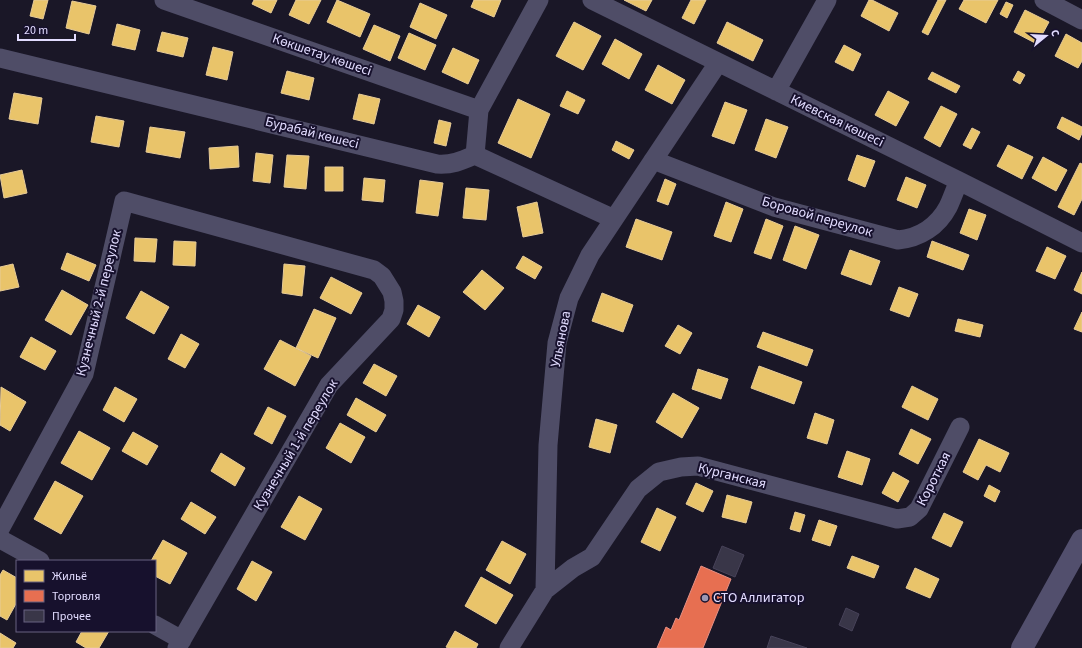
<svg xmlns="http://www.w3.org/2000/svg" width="1082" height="648" font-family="'Source Sans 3',sans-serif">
<rect width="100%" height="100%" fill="#1a1727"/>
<path fill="#e9c46a" stroke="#e7cb97" d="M34 0H48L43 19 30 16Z
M254 0H277L271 13 252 4Z
M296 0H321L309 24 289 15Z
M337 0 370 14 360 37 327 22Z
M474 0H501L494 17 471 7Z
M624 0H652L646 11Z
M691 0H706L694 24 682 18Z
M869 0H872L898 13 889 31 861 16Z
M938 0H946L928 35 922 32Z
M964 0H998L986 23 959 9Z
M72 1 96 6 89 34 66 28Z
M1006 2 1013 5 1007 18 1000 14Z
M420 3 447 15 436 39 410 27Z
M1025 10 1049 22 1037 44 1014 32Z
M574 22 601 36 583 70 556 56Z
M727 22 763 40 753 61 717 43Z
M117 24 140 30 135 50 112 45Z
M374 25 400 36 390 61 363 49Z
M162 32 188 38 183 57 157 51Z
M409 33 436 45 425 70 398 58Z
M1066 34 1082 43V61L1078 68 1055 56Z
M615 39 642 54 629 79 602 64Z
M844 45 861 54 853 71 835 62Z
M213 47 233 52 227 80 206 75Z
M453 48 479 60 468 84 442 72Z
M658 65 685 80 672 104 645 90Z
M287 71 314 78 309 100 281 93Z
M1018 71 1025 75 1020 84 1013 80Z
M932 72 960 86 956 93 928 79Z
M567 91 585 100 578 114 560 106Z
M888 91 909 102 896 126 875 115Z
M14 93 42 98 38 124 9 119Z
M359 94 380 99 374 124 353 119Z
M518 99 550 114 531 158 498 143Z
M725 102 747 110 734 144 712 136Z
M941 106 957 114 940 147 924 138Z
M96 116 124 121 119 147 91 142Z
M1062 117 1082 127V133L1079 140 1057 128Z
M766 119 788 127 776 158 755 150Z
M439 120 451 123 446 146 434 143Z
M150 127 185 132 180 158 146 152Z
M972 128 980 132 971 149 963 145Z
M616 141 634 150 629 159 612 150Z
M1008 145 1033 157 1022 179 997 166Z
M238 146 239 167 210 169 209 148Z
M256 153 273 155 270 183 253 181Z
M287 155 309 156 306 189 284 187Z
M857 155 875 161 865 187 848 180Z
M1043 157 1067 170 1056 191 1032 178Z
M1080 163 1082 164V199L1074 215 1058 207Z
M325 167H343V191H325Z
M22 170 27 193 4 198 0 175Z
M906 177 926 185 917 208 897 200Z
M364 178 385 180 383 202 362 200Z
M665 179 676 184 668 205 657 201Z
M420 180 443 183 438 216 416 213Z
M466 188 489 190 486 220 463 218Z
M537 202 543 233 523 237 517 207Z
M726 202 743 209 731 242 714 236Z
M969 209 986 215 977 240 960 233Z
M636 219 672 232 662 260 626 247Z
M766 219 783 226 771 259 754 253Z
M795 226 819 235 806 269 783 260Z
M135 238 157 239 155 262 134 261Z
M174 241 196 242 195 266 173 265Z
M932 241 969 255 963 270 927 257Z
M1047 247 1066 256 1055 279 1036 271Z
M850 250 880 261 871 285 841 274Z
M67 253 96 265 89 281 61 269Z
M523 256 542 267 535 279 516 268Z
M13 264 19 287 0 291V267Z
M284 264 305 266 302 296 282 293Z
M482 270 504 288 485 310 463 292Z
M1082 272V294L1074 290Z
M331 277 362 293 351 314 320 298Z
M899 287 918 294 909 317 890 310Z
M62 290 88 305 71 335 45 320Z
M141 291 169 307 154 334 126 318Z
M602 293 633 305 623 332 592 321Z
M418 305 440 317 429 337 407 324Z
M314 309 336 318 318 358 296 348Z
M1082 312V332L1074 329Z
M958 319 983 325 980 337 955 331Z
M678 325 692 333 680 354 665 346Z
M763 332 813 350 807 366 757 347Z
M181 334 199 344 185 368 168 359Z
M31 337 56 351 45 370 20 357Z
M280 340 311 356 295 386 264 369Z
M374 364 397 376 386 396 363 383Z
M759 366 802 382 794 404 751 388Z
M698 369 728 379 721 399 692 389Z
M912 386 938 399 928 420 902 407Z
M1 387 26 402 10 431 0 425Z
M115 387 137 399 124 422 103 410Z
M673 393 699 408 682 438 656 422Z
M356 398 386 415 376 432 347 415Z
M268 407 286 416 272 444 254 434Z
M815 413 834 420 827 444 807 438Z
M596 419 617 425 610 453 589 447Z
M340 423 365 437 351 463 326 448Z
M911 429 931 439 918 464 899 454Z
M79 431 110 448 92 480 61 463Z
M133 432 158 446 147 465 122 451Z
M979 439 1009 453 1000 472 986 465 978 480 963 472Z
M847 451 870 459 862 485 838 477Z
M221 453 245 468 235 486 211 471Z
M893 472 909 481 898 502 882 493Z
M55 481 83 496 61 534 34 519Z
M696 483 713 491 703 512 686 504Z
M989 485 1000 491 995 502 984 496Z
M727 495 752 502 746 523 722 517Z
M299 496 322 509 305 540 281 527Z
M191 502 216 517 205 534 181 519Z
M657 508 676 517 660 551 641 542Z
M795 512 805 515 800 532 790 529Z
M944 513 963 522 951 547 932 538Z
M819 520 837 526 830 546 812 540Z
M163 540 187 553 170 584 155 576V561H151Z
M502 541 526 554 510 584 486 570Z
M852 556 879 566 874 578 847 568Z
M252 561 272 572 256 601 237 589Z
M915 568 939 579 930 598 906 588Z
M3 570 17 578V602L7 620 0 616V575Z
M481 577 513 595 496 624 465 606Z
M82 631H109L99 648H86L76 642Z
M455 631 478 644 476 648H448L446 647Z
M0 633 16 643 13 648H0Z"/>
<path fill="#e76f51" stroke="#e69085" d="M701 566 731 579 703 648H657L666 627 671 630 676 618 679 620Z"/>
<path fill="#393648" stroke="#474259" d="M722 546 744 555 735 577 713 568Z
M846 608 859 614 852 631 839 625Z
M771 636 807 648H767Z"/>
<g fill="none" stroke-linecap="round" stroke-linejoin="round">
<path stroke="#4f4d67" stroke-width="19" d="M164 0 479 110
M592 0 959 181 1082 243
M1044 0 1082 20
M0 58 437 164C452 165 461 161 475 155L614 219
M776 91 827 0
M475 155 479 110 539 0
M653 160 774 207 898 240C920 238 938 226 948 207 952 199 955 189 959 181
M0 529 84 374 124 201 374 270 382 276 392 292 394 301V310L391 319 329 385 177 648
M0 539 40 561
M545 590 573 568 592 557 638 489 659 472 681 467 698 466 897 519 910 517 919 509 960 427
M155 625 182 640
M509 648 545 590 548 445 557 343 569 298 590 255 718 63"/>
<path stroke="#524f6d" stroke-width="22" d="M1022 648 1082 540"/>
</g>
<circle fill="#9c97b3" stroke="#17112d" stroke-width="1.5" cx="705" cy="598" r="4"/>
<g text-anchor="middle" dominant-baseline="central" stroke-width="4" stroke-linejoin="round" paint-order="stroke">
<g font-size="14" fill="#e2dcff" stroke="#17112d">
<text transform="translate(322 55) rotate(19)">Көкшетау көшесі</text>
<text transform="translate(837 121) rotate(26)">Киевская көшесі</text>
<text transform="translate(312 133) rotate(14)">Бурабай көшесі</text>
<text transform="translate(817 217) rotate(16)">Боровой переулок</text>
<text transform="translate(99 303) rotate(-76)">Кузнечный 2-й переулок</text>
<text transform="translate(561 339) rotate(-79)">Ульянова</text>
<text transform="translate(296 445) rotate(-59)">Кузнечный 1-й переулок</text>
<text transform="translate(732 476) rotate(14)">Курганская</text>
<text transform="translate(934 479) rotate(-63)">Короткая</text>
</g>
<g font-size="14" fill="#e2dcff" stroke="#17112d" text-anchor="start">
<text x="713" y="598">СТО Аллигатор</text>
</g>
</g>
<rect x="16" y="560" width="140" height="72" fill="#17112d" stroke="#686281"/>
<rect x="24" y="570" width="20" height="12" fill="#e9c46a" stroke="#686281"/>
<text x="52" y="580" font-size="12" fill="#e2dcff">Жильё</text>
<rect x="24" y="590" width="20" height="12" fill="#e76f51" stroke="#686281"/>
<text x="52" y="600" font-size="12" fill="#e2dcff">Торговля</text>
<rect x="24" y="610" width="20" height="12" fill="#393648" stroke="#686281"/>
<text x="52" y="620" font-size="12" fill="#e2dcff">Прочее</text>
<g transform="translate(1046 36) rotate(72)" stroke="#17112d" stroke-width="3" paint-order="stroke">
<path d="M0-3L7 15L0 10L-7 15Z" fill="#e2dcff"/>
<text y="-6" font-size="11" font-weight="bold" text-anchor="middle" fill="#e2dcff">С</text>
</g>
<path d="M18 34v6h57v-6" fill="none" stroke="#e2dcff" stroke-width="2"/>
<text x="24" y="34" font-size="12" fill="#e2dcff" stroke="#17112d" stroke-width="3" paint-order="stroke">20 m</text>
</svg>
